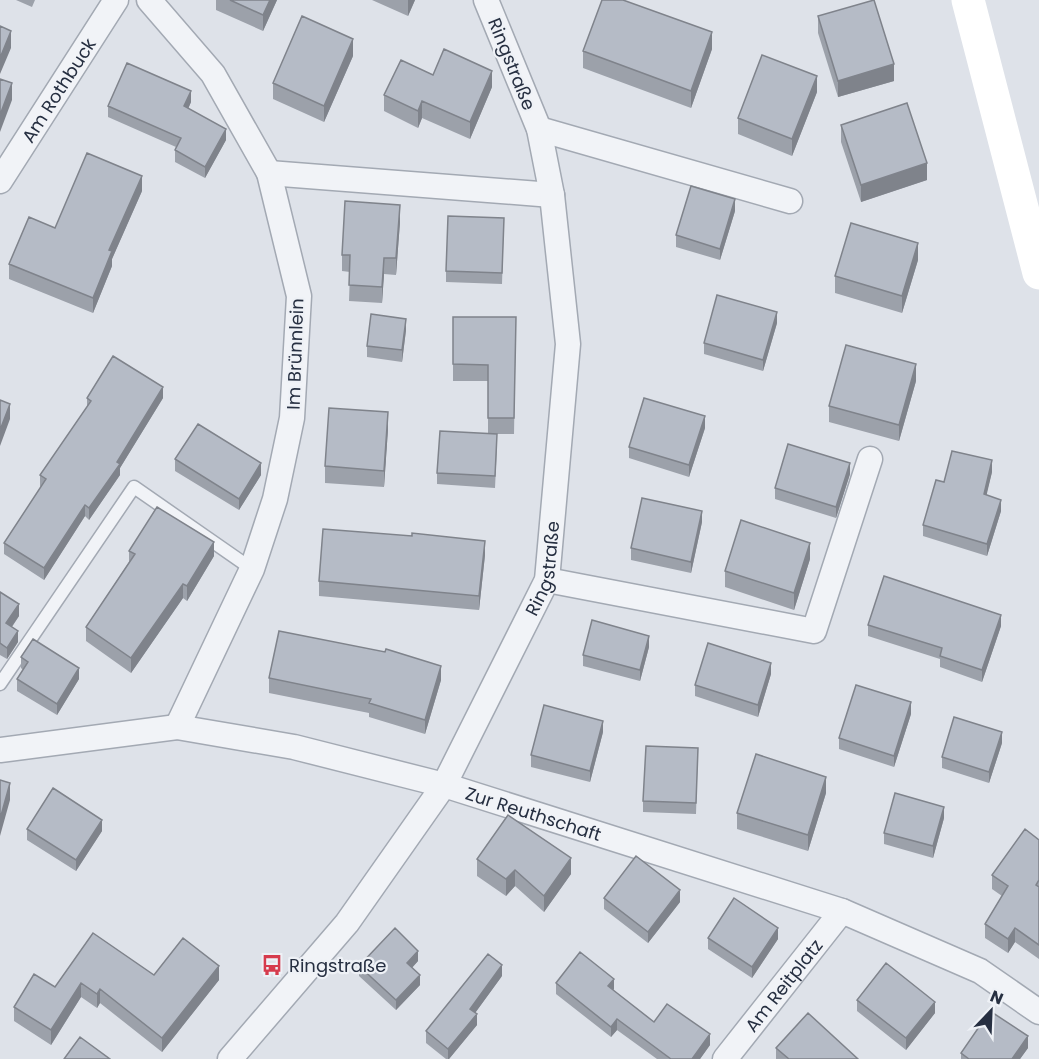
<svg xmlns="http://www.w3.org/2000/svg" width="1039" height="1059" font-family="Poppins,sans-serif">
<rect width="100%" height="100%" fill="#dee2e9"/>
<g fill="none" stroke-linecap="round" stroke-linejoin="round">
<defs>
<path id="service" d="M0 684 134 487 252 569"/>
<g id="minor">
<path d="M149 0 213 74 269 173 299 296 292 418 275 499 252 569 177 727"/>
<path d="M539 129 790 201"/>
<path d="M269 173 552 195"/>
<path id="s1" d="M0 181 116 0"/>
<path d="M547 580 814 631 870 459"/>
<path id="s2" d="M0 750 177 727 294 747 444 785 842 911 980 971 1039 1012"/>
<path id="s3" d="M230 1059 347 923 444 785 547 580 568 344 552 195 539 129 486 0"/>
<path id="s4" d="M725 1059 842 911"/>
</g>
</defs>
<use href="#service" stroke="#a3a9b3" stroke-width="15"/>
<use href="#minor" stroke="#a3a9b3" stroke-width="27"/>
<use href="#service" stroke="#f1f3f7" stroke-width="12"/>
<use href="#minor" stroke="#f1f3f7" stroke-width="24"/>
<path stroke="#fff" stroke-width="33" d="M968 0 1039 273"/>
</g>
<path fill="#9ca1aa" d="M16 0H35L32 7Z
M216 0H277L263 31 216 10Z
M372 0H415L408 16Z
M818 16 894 81 838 97 818 33Z
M712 49 691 108 583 68V51Z
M353 56 324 122 273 99V83Z
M492 87 470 139 422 118 418 128 384 111V95Z
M817 92 792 156 738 134V118Z
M191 102 188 109 226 140 205 178 175 162V150L176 147 108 117V106Z
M841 125 927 180 861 202 841 142Z
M142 191 112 259V266L93 313 9 279V264L55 228Z
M735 211 720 260 676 247V235Z
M504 218 502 284 446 282V271Z
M400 222 396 275 384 274 382 303 349 301 350 272 342 271V255Z
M918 260 902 313 835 293V276Z
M453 317H516L514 434H494L497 446 495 488 437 484V473L488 434V381H453Z
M777 323 763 371 704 354V343Z
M406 330 402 362 367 357V346Z
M916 381 899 441 829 422V406Z
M87 398H163L120 468V475L89 520 85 516 44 580 4 554V543L41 487 40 486V475L87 407Z
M705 428 689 477 629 458V447Z
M388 429 384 487 325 483V466Z
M175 459 261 475 239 510 175 471Z
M992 472 986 495 1001 511 987 556 923 536V525L944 482Z
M850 474 836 518 775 499V488Z
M702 522 691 573 631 560V548Z
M129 551 214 556 187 601 183 598 131 673 86 641V627L129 562Z
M485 555 479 610 319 596V581Z
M810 559 794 610 725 587V571Z
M0 592 19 616 12 627 18 642 7 659 0 655Z
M868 625 1001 626 982 682 940 667V659L868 636Z
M649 647 640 681 583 666V655Z
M21 657 79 679 57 715 17 691V679L23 670 21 668Z
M771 674 758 717 695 696V685Z
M269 678 441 680 425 734 369 717V713L269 693Z
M911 714 894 767 839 749V738Z
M603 732 590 782 531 767V755Z
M1002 743 989 783 942 768V757Z
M698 748 696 814 643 812V801Z
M826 793 808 851 737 829V813Z
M944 818 933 858 884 844V833Z
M27 829 102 831 76 871 27 840Z
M1039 840V959L1015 942 1008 953 985 938V924L1002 896 992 889V875Z
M477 859 571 874 544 912 515 886 506 896 477 876Z
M604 898 680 902 648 943 604 909Z
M93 933 154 975 219 980 162 1052 100 1003 97 1008 81 997 51 1045 14 1021V1007L55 987Z
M708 938 778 939 752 978 708 949Z
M418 961 412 968 420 985 396 1010 359 976V966Z
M502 976 475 1013 477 1025 449 1059H446L426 1043V1031Z
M556 983 614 989 613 990 654 1022 710 1045 700 1059H657L617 1030 611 1037 556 994Z
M857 1000 935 1013 906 1050 857 1011Z
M776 1048 858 1059H776Z
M1028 1048 1020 1059H961V1053Z"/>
<path fill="#7f838b" d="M270 0H277L263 31V15Z
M408 0H415L408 16Z
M11 31V48L0 74V58Z
M712 32V49L691 108V91Z
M353 39V56L324 122V106Z
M894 64V81L838 97V81Z
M492 71V87L470 139V122Z
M817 76V92L792 156V139Z
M12 83V100L0 132V115Z
M191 91V102L184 118V106Z
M422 101V118L418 128V111Z
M226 129V140L205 178V167Z
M927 163V180L861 202V185Z
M142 176V191L112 259V266L93 313V298L109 250Z
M735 199V211L720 260V249Z
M400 205V222L396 275V258Z
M918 243V260L902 313V296Z
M384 258V274L382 303V287Z
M777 312V323L763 371V360Z
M406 319V330L402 362V350Z
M916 364V381L899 441V425Z
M163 387V398L120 468V475L89 520V508Z
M10 404V419L0 446V430Z
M388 412V429L384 487V471Z
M705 416V428L689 477V465Z
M992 460V472L984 506V494Z
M261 463V475L239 510V499Z
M850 463V474L836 518V507Z
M1001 500V511L987 556V544Z
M85 505V516L44 580V568Z
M702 511V522L691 573V562Z
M485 541V555L479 610V596Z
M214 542V556L187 601V586Z
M810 543V559L794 610V593Z
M183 584V598L131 673V658Z
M19 604V616L6 635V623Z
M1001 615V626L982 682V670Z
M18 631V642L7 659V648Z
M649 636V647L640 681V670Z
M771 663V674L758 717V705Z
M441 666V680L425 734V720Z
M79 668V679L57 715V704Z
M911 702V714L894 767V756Z
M603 721V732L590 782V771Z
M1002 732V743L989 783V772Z
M826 777V793L808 851V835Z
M10 783V800L0 836V819Z
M944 807V818L933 858V846Z
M102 820V831L76 871V860Z
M571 858V874L544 912V896Z
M515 870V886L506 896V879Z
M680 890V902L648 943V932Z
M778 928V939L752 978V967Z
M1015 928V942L1008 953V939Z
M418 951V961L407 973V963Z
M502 965V976L470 1020V1009Z
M219 966V980L162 1052V1038Z
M420 975V985L396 1010V1000Z
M614 979V989L608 996V986Z
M81 983V997L51 1045V1030Z
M100 989V1003L97 1008V994Z
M935 1002V1013L906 1050V1038Z
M477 1014V1025L449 1059H448V1049Z
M617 1019V1030L611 1037V1027Z
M710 1034V1045L700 1059H692Z
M1028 1036V1048L1020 1059H1012Z"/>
<path fill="#b5bbc6" stroke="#7f838b" stroke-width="1.5" d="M230 0H270L263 15Z
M602 0H623L712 32 691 91 583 51Z
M874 0 894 64 838 81 818 16Z
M302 16 353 39 324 106 273 83Z
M0 26 11 31 0 58Z
M444 49 492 71 470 122 422 101 418 111 384 95 401 60 433 75Z
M762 55 817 76 792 139 738 118Z
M127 63 191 91 184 106 226 129 205 167 175 150 181 138 108 106Z
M0 79 12 83 0 115Z
M907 103 927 163 861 185 841 125Z
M87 153 142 176 109 250 112 251 93 298 9 264 29 217 55 228Z
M691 186 735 199 720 249 676 235Z
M345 201 400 205 396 258H384L382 287 349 285 350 255H342Z
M448 216 504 218 502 273 446 271Z
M851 223 918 243 902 296 835 276Z
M717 295 777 312 763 360 704 343Z
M371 314 406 319 402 350 367 346Z
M453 317H516L514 418H488V365L453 364Z
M846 345 916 364 899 425 829 406Z
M113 356 163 387 117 462 120 464 89 508 85 505 44 568 4 543 46 479 40 475 91 401 87 398Z
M644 398 705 416 689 465 629 447Z
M0 400 10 404 0 430Z
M329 408 388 412 384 471 325 466Z
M198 424 261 463 239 499 175 459Z
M440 431 497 434 495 476 437 473Z
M788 444 850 463 836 507 775 488Z
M952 451 992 460 984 494 1001 500 987 544 923 525 936 480 944 482Z
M642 498 702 511 691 562 631 548Z
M157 507 214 542 187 586 183 584 131 658 86 627 135 554 129 551Z
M741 520 810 543 794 593 725 571Z
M323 529 412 536V533L485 541 479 596 319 581Z
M884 576 1001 615 982 670 940 656 942 648 868 625Z
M0 592 19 604 6 623 18 631 7 648 0 643Z
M592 620 649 636 640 670 583 655Z
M279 631 385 652 386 649 441 666 425 720 369 703 371 699 269 678Z
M33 639 79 668 57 704 17 679 28 662 21 657Z
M708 643 771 663 758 705 695 685Z
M856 685 911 702 894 756 839 738Z
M544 705 603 721 590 771 531 755Z
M954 717 1002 732 989 772 942 757Z
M646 746 698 748 696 803 643 801Z
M756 754 826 777 808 835 737 813Z
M0 780 10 783 0 819Z
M53 788 102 820 76 860 27 829Z
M895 793 944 807 933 846 884 833Z
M508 815 571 858 544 896 515 870 506 879 477 859Z
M1025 829 1039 840V880L1036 885 1039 887V945L1015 928 1008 939 985 924 1008 886 992 875Z
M636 856 680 890 648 932 604 898Z
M734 898 778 928 752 967 708 938Z
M395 928 418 951 407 963 420 975 396 1000 359 966Z
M93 933 154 975 183 938 219 966 162 1038 100 989 97 994 81 983 51 1030 14 1007 34 974 55 987Z
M580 952 614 979 608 986 654 1022 667 1004 710 1034 692 1059H671L617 1019 611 1027 556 983Z
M488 954 502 965 470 1009 477 1014 448 1049 426 1031Z
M886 963 935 1002 906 1038 857 1000Z
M990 1011 1028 1036 1012 1059H969L961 1053Z
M808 1013 858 1059H789L776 1048Z
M80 1037 110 1059H64Z"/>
<defs>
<symbol id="bus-bare" viewBox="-9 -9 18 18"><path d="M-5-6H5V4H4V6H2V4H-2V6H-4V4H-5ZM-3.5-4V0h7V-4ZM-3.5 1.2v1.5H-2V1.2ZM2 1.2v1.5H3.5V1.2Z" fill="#d63b4d" stroke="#eef1f6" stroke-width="2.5" paint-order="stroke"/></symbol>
</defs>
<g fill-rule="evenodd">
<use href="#bus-bare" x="257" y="950" width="30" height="30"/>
</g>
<g text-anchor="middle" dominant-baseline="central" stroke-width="4.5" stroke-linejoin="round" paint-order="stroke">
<g font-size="18" fill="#262f41" stroke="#eef1f6">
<text transform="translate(512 64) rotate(68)">Ringstraße</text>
<text stroke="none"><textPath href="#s1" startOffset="108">Am Rothbuck</textPath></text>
<text transform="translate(295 354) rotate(-88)">Im Brünnlein</text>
<text stroke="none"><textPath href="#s3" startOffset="588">Ringstraße</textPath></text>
<text stroke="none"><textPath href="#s2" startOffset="546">Zur Reuthschaft</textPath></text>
<text stroke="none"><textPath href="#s4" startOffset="94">Am Reitplatz</textPath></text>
</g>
<g font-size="18" fill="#262f41" stroke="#eef1f6" text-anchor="start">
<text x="289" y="965">Ringstraße</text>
</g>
</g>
<g transform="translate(991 1011) rotate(23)" stroke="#eef1f6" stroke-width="4.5" paint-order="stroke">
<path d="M0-4.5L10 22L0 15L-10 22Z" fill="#262f41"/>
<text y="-9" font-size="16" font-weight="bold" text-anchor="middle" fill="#262f41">N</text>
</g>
</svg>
